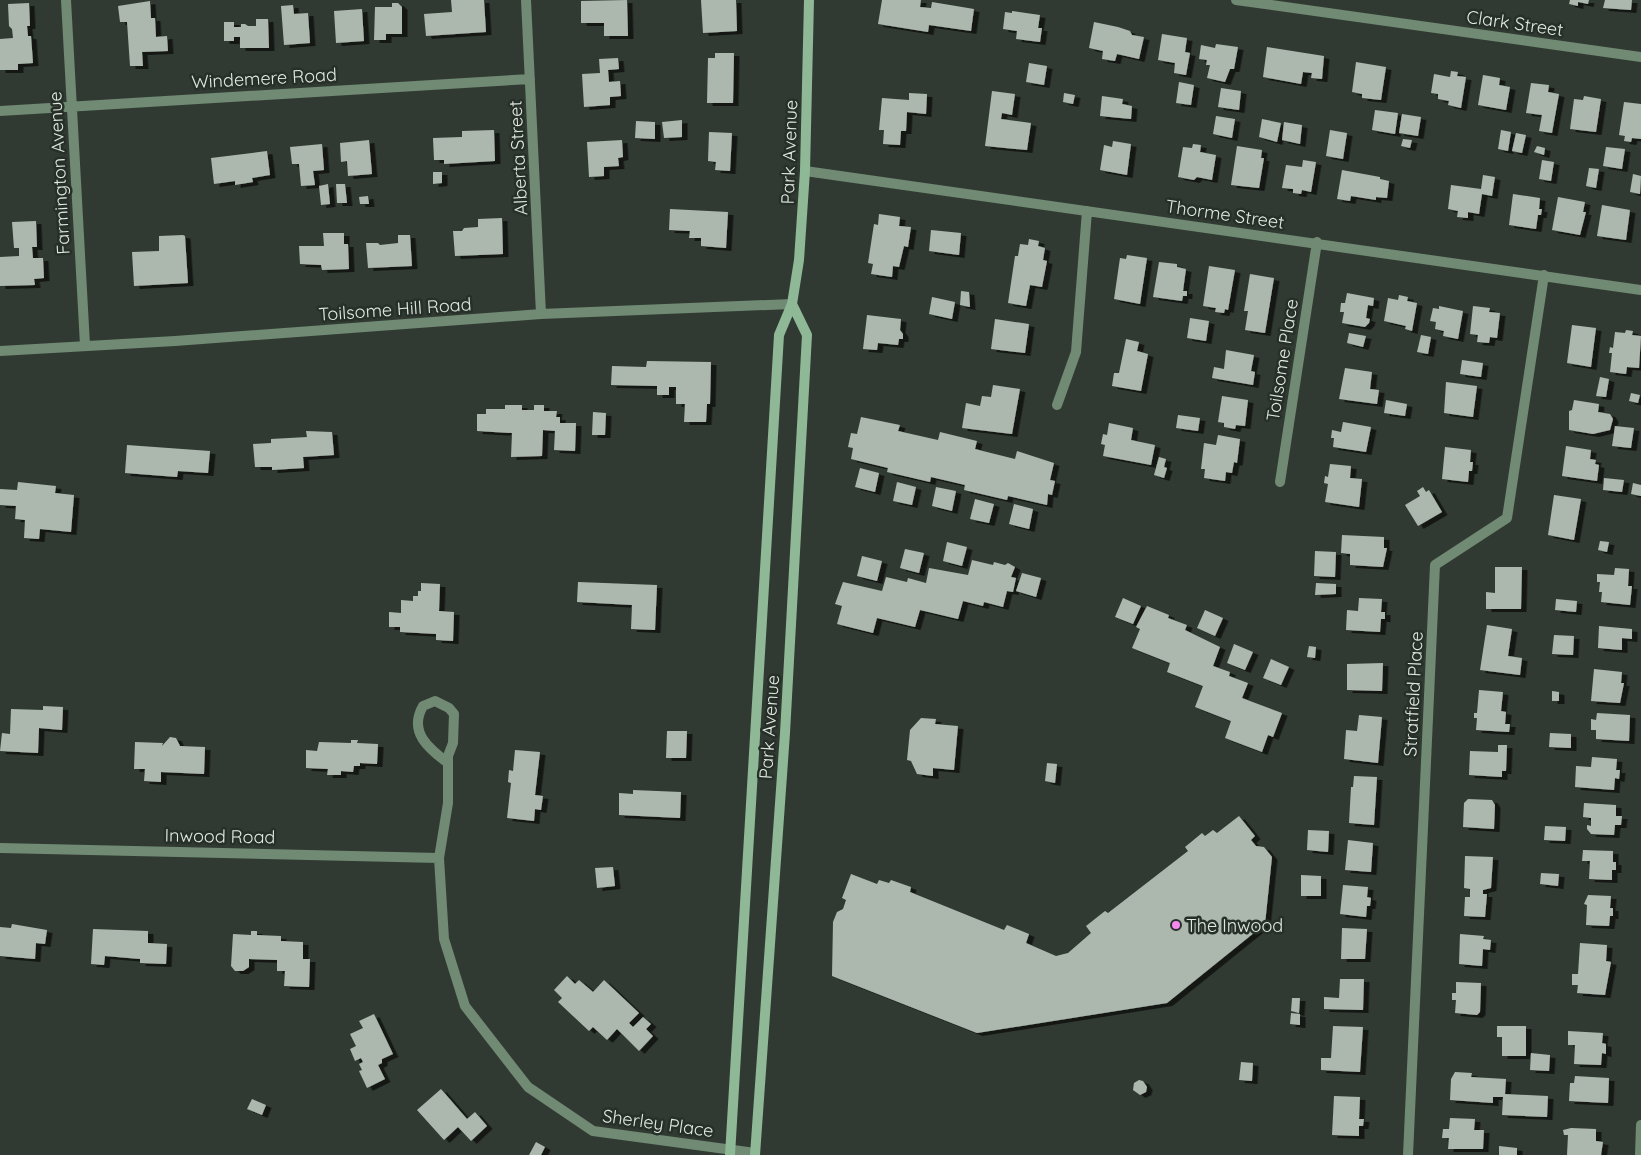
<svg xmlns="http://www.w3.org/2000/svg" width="1641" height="1155" font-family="Quicksand,sans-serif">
<defs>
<filter id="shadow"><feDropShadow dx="5.5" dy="3" stdDeviation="0" flood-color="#0009"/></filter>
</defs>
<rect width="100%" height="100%" fill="#313a32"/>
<path fill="#acb8ae" filter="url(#shadow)" d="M451 0H484L486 32 426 36 424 14 452 12Z
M627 0 628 36H604V23H581V1Z
M701 0H736L737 31 703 33Z
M882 0H921L920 7 931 8 932 2 974 9 971 31 929 25 928 32 878 24Z
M1570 0H1589L1588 4 1578 2V6L1569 4Z
M1605 0H1632L1631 10 1603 8Z
M150 1 151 18H155L156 37 167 36 168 51 142 52 143 66H130L127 22H120L118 6Z
M29 3 30 26H27L28 36H31L33 63 18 64V70H0V39L13 38 12 29 9 26 8 4Z
M392 3H398L402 7V34H386V40H374L375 7H392Z
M293 5 294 14 308 13 310 43 284 45 281 6Z
M362 9 364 41 336 43 334 11Z
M1012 11 1040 15 1038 28H1042L1040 42 1016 39 1017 31 1003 29 1005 12 1012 13Z
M256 19H268L269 48H240V37H234V41H224V22H234V27H241V24H245L248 26H256Z
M1094 22 1118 27 1130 31 1132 35 1144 37 1139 59 1117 54 1115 61 1102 59 1103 51 1089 48Z
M1162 34 1187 38 1185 52 1190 53 1186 75 1174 73 1175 63 1158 60Z
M1216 44 1238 47 1234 69H1230L1225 82 1207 78 1210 65H1206L1207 60 1199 59 1201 45 1215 48Z
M1267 47 1324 56 1322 79 1311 78 1312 73 1303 72 1301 84 1263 77Z
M715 53H734L733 103H707L708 58H715Z
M618 58 619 69 608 70 609 82 620 81 621 96 610 97V105L584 107 582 74 600 73 599 59Z
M1356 62 1386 67 1381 100 1362 98V94L1352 92Z
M1029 63 1047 66 1044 85 1026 82Z
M1451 71 1458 72 1457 76 1466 77 1461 108 1448 105 1449 101 1438 99V94L1431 93 1434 74 1450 77Z
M1483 75 1500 78 1499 85 1510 87 1506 110 1478 105Z
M1179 82 1194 85 1191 105 1176 103Z
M1531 83 1549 85 1548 92 1559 94 1552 133 1539 131 1542 115 1526 113Z
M1221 88 1241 91 1239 110 1218 107Z
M992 91 1015 94 1012 115 1002 113 1001 119 1031 123 1027 150 985 146Z
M909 93 927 94 926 114 907 112 906 131H901L900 145 883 144 884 130H879L882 98 909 100Z
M1064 93 1075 95 1073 104 1063 102Z
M1102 96 1123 99 1122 104 1132 106 1131 119 1100 116Z
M1584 96 1601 99 1596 132 1570 129 1574 99 1583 100Z
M1624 102 1641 104V139L1632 138 1631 142 1624 141 1625 136 1619 135Z
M1375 110 1398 113 1395 134 1372 130Z
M1402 114 1421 117 1418 136 1399 133Z
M1216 116 1235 119 1232 138 1213 134Z
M1262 119 1281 123 1277 142 1259 137Z
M682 120V137L664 138 662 122Z
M636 121 655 122V139L635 138Z
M1284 122 1302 125 1300 144 1282 140Z
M494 130 495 161 444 164V160H434L433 138 462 137V131Z
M1330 130 1347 133 1343 159 1326 156Z
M1501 130 1511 132 1508 151 1498 149Z
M709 132 732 133 730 171 715 170 716 162 708 161Z
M1516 133 1526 135 1522 153 1512 151Z
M1403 139 1412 140 1410 148 1401 146Z
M369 140 372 174 348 176 347 161 341 162 340 143Z
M622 140 623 157 618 158 619 166 604 167V176L589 177 587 142Z
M1113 141 1131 144 1127 175 1100 170 1104 145 1112 147Z
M322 144 324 170 313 171 315 185 301 186 299 164H292L290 147Z
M1193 144 1201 145 1200 152 1216 155 1212 180 1197 177 1194 180 1178 177 1183 147 1192 148Z
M1237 146 1262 150 1261 158H1264L1259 188 1231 185Z
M1537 146 1545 148 1544 155 1534 152Z
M1606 147 1625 149 1622 169 1603 166Z
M267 151 270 175 252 178 253 182 235 185V181L214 184 211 158Z
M1303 160 1316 162 1311 192 1302 190 1301 194 1293 193V189L1282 188 1286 165 1302 167Z
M1542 160 1554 162 1551 181 1539 179Z
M1589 168 1599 169 1596 188 1586 186Z
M1342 170 1380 177V179L1389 181 1387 198 1376 197V200L1351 196 1350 201 1337 199Z
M433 172H442V183L433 184Z
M1633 174 1641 176 1640 194 1630 192Z
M1483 175 1495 177 1492 196 1482 194 1479 214 1468 212V218L1457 217 1458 211 1448 209 1451 185 1481 189Z
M328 184 330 204 321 205 319 186Z
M336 184H345L347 203H337Z
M1513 194 1540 198 1539 209H1542L1541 215H1538L1536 229 1509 225Z
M368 196 369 204H360L359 197Z
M1558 197 1585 202 1583 212H1586L1580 235 1552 230Z
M1602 205 1630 210 1626 240 1597 236Z
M670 209 728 212 726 248 701 246V238H689L690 231 669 230Z
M879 214 900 217 899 226 911 227 908 247 904 246 899 267 893 266 892 277 871 274 873 264 868 263 874 224 878 225Z
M502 218 503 254 455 256 453 231H462L464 228 478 227V219Z
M36 221 37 247H32L33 258H43L44 278 34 279 35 285 0 286V257L19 256V248H14L12 222Z
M931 230 961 233 959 255 929 251Z
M323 233H344V244H348L349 269 322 270 321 265 300 264 299 246H324Z
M183 235 185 236 188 283 134 286 132 252 159 251V236Z
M398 235H410L412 266 368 268 366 243H378L380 245 398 243Z
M1029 239 1039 241 1038 246 1045 248 1043 260 1047 261 1042 287 1030 285 1026 306 1008 303 1015 256H1018L1020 244 1028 245Z
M1127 255 1147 258 1140 304 1114 299 1120 258 1126 259Z
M1159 262 1177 264V267L1186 269 1183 291H1187V296H1183L1182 301 1153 297Z
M1209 266 1235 270 1228 310 1225 309 1224 313 1215 312 1216 308 1203 306Z
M1250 274 1274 278 1265 333 1245 330 1248 311H1244Z
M961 291 969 292 970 307 960 305Z
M1347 293 1374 298 1373 306 1368 305 1366 318 1370 319 1369 323 1365 327 1342 323 1344 312H1340L1341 303H1345Z
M1399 295 1408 297 1407 301 1417 303 1412 331 1405 329 1406 326 1384 321 1388 298 1398 300Z
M932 297 955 302 952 319 929 314Z
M1439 306 1463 311 1458 339 1443 336 1444 331 1435 329 1436 322 1430 321 1433 308 1439 309Z
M1473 306 1490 308 1489 312 1500 313 1497 338 1490 337 1489 343 1477 342 1478 335 1470 334Z
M867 315 901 319 900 330 903 334V339H899L898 345 878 343 877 350 863 349Z
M1190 318 1209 321 1206 341 1187 338Z
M995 319 1029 324 1025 353 991 349Z
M1572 325 1596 328 1591 367 1567 363Z
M1626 330 1633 331 1632 335 1641 336 1639 368 1627 367 1626 374 1610 372 1612 353H1609L1610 347 1613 348 1615 332 1625 333Z
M1349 333 1366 336 1363 347 1347 343Z
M1421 335 1431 337 1428 354 1417 352Z
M1126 339 1139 342 1137 351 1148 354 1141 391 1112 386 1114 373H1119Z
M1226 350 1254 355 1251 371 1255 372 1253 385 1212 378 1214 367 1224 369Z
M1462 360 1483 363 1481 377 1460 374Z
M647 361 711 362 710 404H707L706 422H684L685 404H676V387H669V395H657V386L611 385 612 366 646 367Z
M1345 368 1372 372 1370 389 1379 390 1377 404 1339 399Z
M1600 377 1609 379 1606 397 1596 396Z
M1446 382 1477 386 1473 417 1444 413Z
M993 385 1020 389 1012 434 962 428 966 403 980 406 982 396 991 397Z
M1631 393 1640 395 1638 403 1629 401Z
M1222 396 1248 400 1245 426 1236 425 1235 429 1224 427V423L1218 422Z
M1386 400 1407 404 1405 416 1384 413Z
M1574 400 1599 404 1598 412 1610 414 1613 419 1610 430 1593 434 1569 430V411L1572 410Z
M505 405H522V410H534V405H544V411H557L556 417H560V423H576L575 451 554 450 555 431 543 430 542 456 511 457 512 433 477 431V414H486V409H505Z
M593 412 606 413 605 435H592Z
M1178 415 1200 418 1198 431 1176 428Z
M861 417 900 425 898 431 938 440 940 432 977 441 975 449 1015 459 1017 451 1054 463 1050 480 1055 481 1052 495 1048 494 1047 505 1008 496 1007 500 964 490 965 485 931 477 930 482 900 475 887 472 888 468 851 459 853 448 848 447 851 433 857 434Z
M1343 422 1371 427 1366 452 1333 447 1334 438H1331L1332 430 1341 432Z
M1109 423 1133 428 1131 440 1155 445 1151 465 1103 456 1105 445 1101 444 1103 434 1107 435Z
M1615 426 1634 428 1631 448 1612 446Z
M306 431 332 432 334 455 303 457 304 468 272 470V467H255L253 444 271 443V439L307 437Z
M1218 435 1240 439 1237 463 1234 462 1232 473 1226 472 1225 481 1204 478 1205 469H1201L1204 443 1216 445Z
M127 445 210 451 208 473 178 471 177 477 125 473Z
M1566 446 1591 450 1590 459 1596 460 1595 464 1599 465 1597 481 1562 476Z
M1445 447 1471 450 1470 462H1473L1472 471H1469L1468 482 1442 479Z
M1159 457 1166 459 1164 467 1167 468 1164 478 1154 475Z
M1330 464 1351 466 1350 478 1362 479 1359 507 1325 502 1328 484 1324 483 1325 476 1328 477Z
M860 468 879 473 875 492 855 487Z
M1604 478 1624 480 1622 492 1603 490Z
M18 482 56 486 55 493 74 495 71 532 40 529 39 539 24 538 25 520 15 519 16 506 0 505V489L17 490Z
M897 482 916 487 912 505 893 501Z
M1633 483 1641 485V496L1631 494Z
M936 487 956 491 952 511 932 506Z
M1423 487 1426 492 1429 490 1442 512 1418 526 1405 505 1420 496 1417 491Z
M1554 495 1581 499 1574 540 1548 535Z
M975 499 994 504 989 523 970 519Z
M1014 504 1033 509 1029 529 1009 524Z
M1342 535 1384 537V548H1387L1383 567 1350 565V554L1341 553Z
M1600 541 1609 542 1607 552 1598 550Z
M947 542 967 547 962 566 943 561Z
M905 549 924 553 919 573 900 568Z
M1315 551 1336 552 1335 577 1314 576Z
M862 556 882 561 877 581 857 576Z
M972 560 993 565 994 562 1005 565 1008 563 1015 567 1011 577 1016 578 1013 592 1007 591 1003 607 984 602 983 606 963 601 958 619 920 610 915 627 877 618 873 633 837 624 842 606 835 604 843 582 882 591 886 577 907 582 908 578 926 583 929 568 968 575Z
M1495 567H1522L1521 609H1486V592L1495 593Z
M1615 568 1629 569 1628 586H1632L1630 605 1601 602 1602 592H1599L1600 582H1597V574L1614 575Z
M1022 573 1041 578 1036 597 1016 591Z
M578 582 657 585 655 630 631 629 632 605 577 602Z
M421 583 440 584 439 611 454 612 453 641 436 640V634L400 632V627H389V612L401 613V600L413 601V596H418V591H421Z
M1316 583 1336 584V594L1315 595Z
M1123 598 1141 606 1133 624 1115 617Z
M1359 598 1382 599 1381 612H1385V619H1381L1380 632 1346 630 1347 610 1358 611Z
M1556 599 1577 601 1576 612 1555 610Z
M1147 606 1169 615 1168 618 1187 625 1185 630 1220 647 1213 666 1230 672 1229 676 1248 683 1242 698 1282 713 1273 737 1268 735 1262 752 1225 738 1231 721 1195 707 1203 686 1167 672 1170 663 1132 648 1140 629 1136 627Z
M1205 610 1223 618 1215 636 1197 628Z
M1487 625 1512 629 1508 656 1522 658 1520 675 1480 670Z
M1599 626 1632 629V639L1622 638V650L1598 648Z
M1554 635 1574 636 1573 655 1552 654Z
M1234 644 1253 652 1245 670 1227 663Z
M1309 646 1316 647 1315 658 1307 657Z
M1271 659 1289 667 1281 685 1263 678Z
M1383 663 1382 691 1347 690V664Z
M1594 669 1622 672 1621 683H1624L1620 703 1591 701Z
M1479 690 1503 692 1501 711 1506 712 1505 724H1510L1509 732 1476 730 1477 718H1474V713H1477Z
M1552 691 1559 692V701H1552Z
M43 706 63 707 62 730 39 728 38 753 0 751 2 733 10 734 11 709 43 710Z
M1597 713 1630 715 1629 741 1596 739V730H1591V719L1596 720Z
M1359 715 1382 717 1378 763 1344 759 1346 730 1357 731Z
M921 718 936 719 935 724 958 726 954 770 933 768V776L917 774 911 761 907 760 910 730Z
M667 731H687L686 758H666Z
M1550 733 1571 734V748L1549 747Z
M170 737 176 738 180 746 205 747 204 774 161 772V782L144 781 145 769H134L135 742 163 743 162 746Z
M351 740H358L357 743 378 744 377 764 360 763V766H354L353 772 341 771V775H327L328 769 306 768V750L317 751 319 742 351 743Z
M1498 745H1507L1506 771H1502V777L1469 775 1470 751 1498 752Z
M515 750 540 752 535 795 543 796 541 810 535 809 534 821 507 818 511 783 508 782 509 770 513 771Z
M1592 757 1617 759 1616 770H1620L1619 779 1615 778 1614 790 1575 787 1576 766 1591 767Z
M1047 763 1057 764 1055 783 1045 781Z
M1354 776 1377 777 1374 825 1349 823 1351 787H1353Z
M633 790 681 792 680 818 619 815V793L633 794Z
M1468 799 1492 800 1495 805 1494 829 1463 827 1464 803Z
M1584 803 1616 805V816H1622L1621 825H1615L1614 835 1591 834 1587 829V825L1591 826V818L1583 817Z
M1239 816 1255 836 1251 840 1256 846 1264 847 1272 857 1265 924 1167 1003 977 1033 832 976 833 922 837 912 843 909 846 900 842 898 851 874 877 884 879 880 889 883 891 880 911 887 910 892 1004 930 1007 925 1029 934 1026 943 1056 956 1068 953 1091 933 1086 926 1105 911 1108 913 1188 851 1185 847 1202 833 1205 836 1213 830 1217 833Z
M1545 826 1566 827 1565 841 1544 840Z
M1308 830 1329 831 1328 852 1307 850Z
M1348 840 1373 843 1371 872 1345 870Z
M1583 850 1613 851V862H1616V870H1612V880L1589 879 1590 861H1582Z
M1465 856 1493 857 1491 888 1483 890V894H1487L1485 917 1464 916 1465 897H1470V889L1464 888Z
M613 867 615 886 597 888 595 868Z
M1541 873 1559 874 1558 886 1540 884Z
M1301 875 1321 876V896H1301Z
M1343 885 1368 887 1367 897 1371 898 1370 906H1367L1366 917 1340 914Z
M1588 895 1611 896 1610 908H1613V916H1610L1609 926 1586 925 1587 905 1584 904Z
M12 924 47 930 45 944 36 943 35 959 0 956V927L11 928Z
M1342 928 1367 929 1365 959H1341Z
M93 929 148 931V943L167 944 166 964 140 963V959L105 956 104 965 91 964Z
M251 931H257V935L281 936V941L303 942V959H310L309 987 284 986 285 971H277V960L249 959V967L243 971H235L231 966 233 934 251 935Z
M1460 934 1484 936 1483 939 1491 940 1490 950 1483 949 1482 966 1459 964Z
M1580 943 1607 945 1606 961 1611 962 1605 995 1577 993 1578 985H1572V974H1578Z
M567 976 575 984 579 980 593 992 604 980 639 1013 629 1023 633 1027 643 1017 651 1024 646 1029 653 1036 639 1051 617 1029 607 1040 593 1027 589 1031 558 1002 562 998 554 990Z
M1340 979H1364L1363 1010 1324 1009V997L1339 998Z
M1456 982 1481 983 1480 1012 1477 1015 1455 1013 1456 1000H1452V993H1456Z
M1292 998H1300L1299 1013 1291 1011Z
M1291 1013 1300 1014V1025L1290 1024Z
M374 1014 393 1054 382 1059V1063L378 1065 385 1079 367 1088 359 1071 362 1070 359 1064 363 1062 361 1058 355 1061 350 1049 356 1046 350 1034 363 1028 359 1021Z
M1333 1026 1363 1027 1360 1072 1321 1070V1058H1331Z
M1497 1026H1526V1056H1502V1037H1497Z
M1568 1031 1603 1033 1602 1043 1606 1044V1054L1602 1053 1601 1065 1574 1064 1575 1045H1568Z
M1531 1053 1550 1055 1549 1071 1530 1070Z
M1241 1062 1253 1063 1252 1081 1239 1080Z
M1455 1072 1472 1073 1471 1077 1506 1079 1505 1094 1548 1096 1547 1117 1502 1115 1503 1097H1493V1103L1450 1100 1451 1079Z
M1575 1076 1609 1078 1608 1103 1569 1101 1570 1083H1574Z
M1139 1080 1143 1081 1147 1087 1146 1092 1140 1095 1133 1090 1134 1083Z
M441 1089 467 1119 475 1112 487 1126 471 1141 458 1127 444 1140 417 1110Z
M1334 1096 1360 1097 1359 1119H1364L1363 1126H1359V1136L1332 1135Z
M252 1099 266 1105 262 1115 247 1109Z
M1450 1118 1475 1119 1474 1130H1484L1483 1149H1448L1449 1138H1442L1443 1129H1449Z
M1571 1128 1596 1129V1141L1603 1142 1601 1155H1567L1568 1135H1564L1563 1130Z
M536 1142 545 1147 541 1155H529Z
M1499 1146 1517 1148V1155H1499Z"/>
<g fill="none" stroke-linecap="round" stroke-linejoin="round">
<path stroke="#708a74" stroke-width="10" d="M66 0 85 345
M526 0 541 314
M1236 0 1641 57
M0 111 530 79
M805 171 1641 290
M0 351 175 341 541 314 792 304
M1057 405 1076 352 1087 211
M1280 482 1317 242
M448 763C429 749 408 732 423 706L435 701 449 708 454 714 453 743 448 756V803L439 858 444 939 465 1006 528 1087 593 1131 755 1153
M0 848 439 858
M1408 1155 1435 565 1507 518 1544 275
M1640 1155 1641 1125"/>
<path stroke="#8fb896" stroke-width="10" d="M730 1155 779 335 792 304 799 260 805 171 809 0
M755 1155 785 733 807 335 792 304"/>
</g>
<circle fill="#f589ee" stroke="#273028" stroke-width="2" cx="1176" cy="925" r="5"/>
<g text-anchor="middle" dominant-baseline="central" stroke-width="5" stroke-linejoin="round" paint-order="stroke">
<g font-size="18" fill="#e2e8e3" stroke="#273028">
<text transform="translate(1515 23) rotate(8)">Clark Street</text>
<text transform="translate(264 78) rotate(-3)">Windemere Road</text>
<text transform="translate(789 152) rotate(-88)">Park Avenue</text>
<text transform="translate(518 158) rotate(-93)">Alberta Street</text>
<text transform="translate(59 173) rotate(-93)">Farmington Avenue</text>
<text transform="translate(1225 214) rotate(8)">Thorme Street</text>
<text transform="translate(395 309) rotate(-4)">Toilsome Hill Road</text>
<text transform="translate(1282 360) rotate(-81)">Toilsome Place</text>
<text transform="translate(1413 694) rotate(-87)">Stratfield Place</text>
<text transform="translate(769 727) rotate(-86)">Park Avenue</text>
<text transform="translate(220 836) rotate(1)">Inwood Road</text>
<text transform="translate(658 1123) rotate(8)">Sherley Place</text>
</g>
<g font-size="18" fill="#e2e8e3" stroke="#273028" text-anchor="start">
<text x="1186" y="925">The Inwood</text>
</g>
</g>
</svg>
